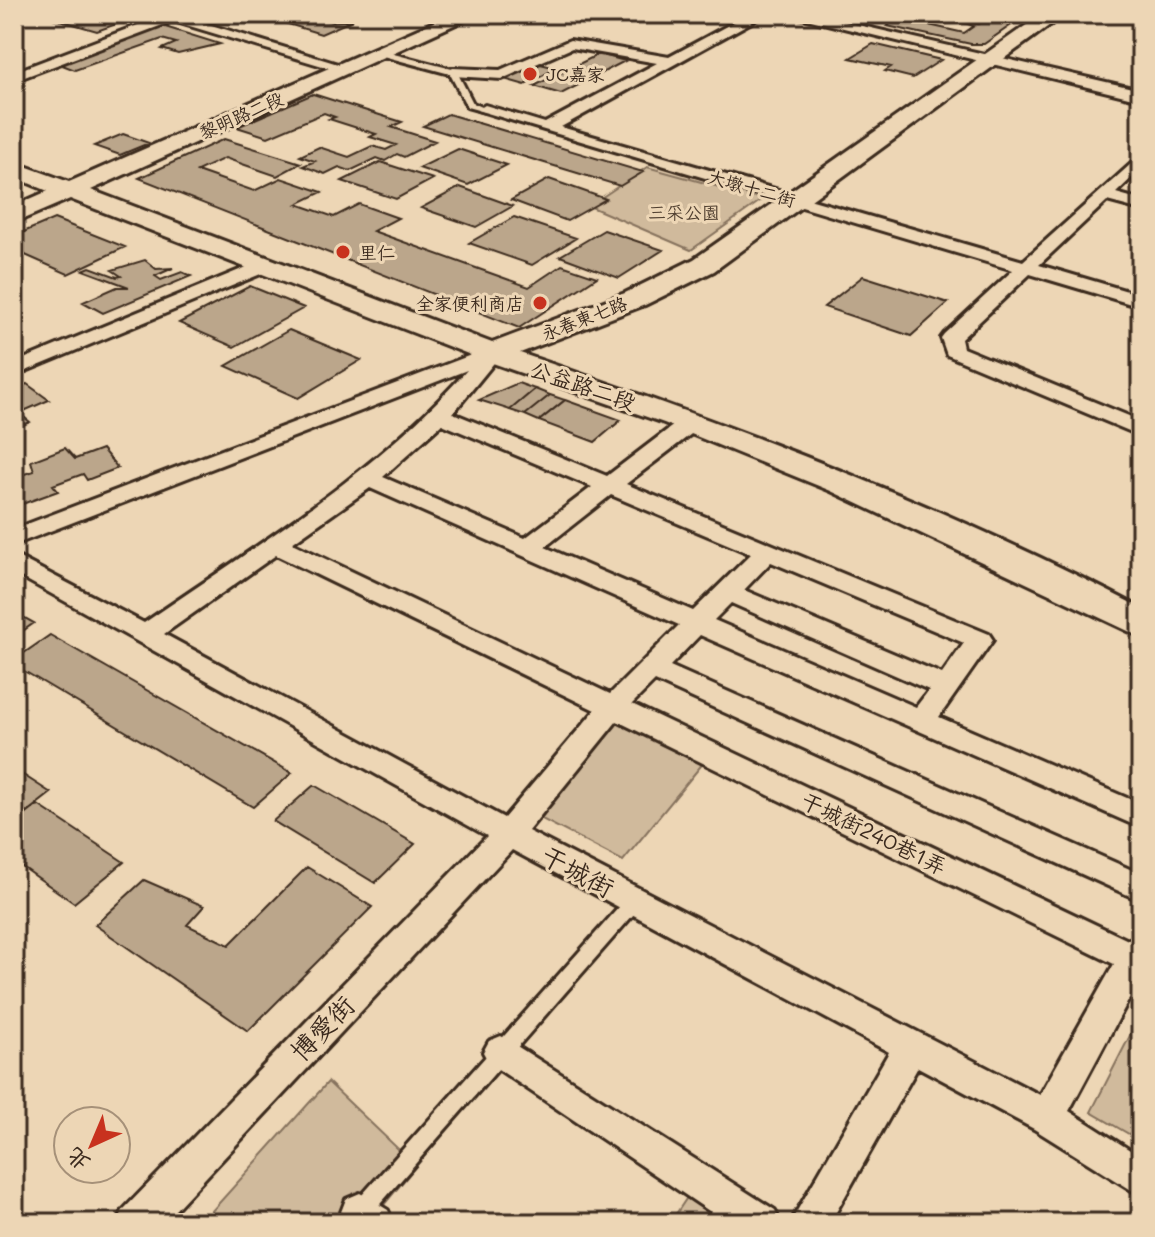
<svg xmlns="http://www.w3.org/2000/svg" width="1155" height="1237" font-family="Mali,'LXGW WenKai TC',sans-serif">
<rect width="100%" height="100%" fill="#edd6b5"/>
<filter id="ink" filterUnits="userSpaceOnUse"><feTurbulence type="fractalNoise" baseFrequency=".0125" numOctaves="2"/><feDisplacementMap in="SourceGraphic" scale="16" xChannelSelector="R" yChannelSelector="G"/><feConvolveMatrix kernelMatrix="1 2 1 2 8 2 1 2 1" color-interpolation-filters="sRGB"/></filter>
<g filter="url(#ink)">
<path fill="#d0ba9c" stroke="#86725d" stroke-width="2" d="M647 167 763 199 691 250 589 206Z
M612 720 704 762 623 861 534 815Z
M1141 1014V1141L1091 1112Z
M328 1082 416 1166 369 1223H201Z
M692 1190 742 1223H670Z"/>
<path fill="#bba68b" stroke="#3b2a1e" stroke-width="2" d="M63 14H131L139 16 97 31 52 18Z
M255 14H304L333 22 353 20 321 34Z
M917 14 945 16 929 25 964 33 974 26 958 21 979 24 990 16 982 14H1027L984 44H971L887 26 898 19 908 20Z
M162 26 220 44 178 54 162 49 176 43 162 39 75 70 57 63Z
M873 44 941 60 913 78 885 71 891 67 850 58Z
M599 54 625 61 561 94 534 86Z
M536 63 557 68 525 85 504 79Z
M313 94 402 122 391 127 435 141 404 157 397 154 385 161 377 158 350 171 339 167 325 174 303 166 315 161 300 156 319 147 349 157 372 146 386 150 396 145 370 137 376 134 329 119 335 117 324 113 268 137 237 127Z
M448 114 643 172 620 186 423 126Z
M123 134 149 143 120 155 94 146Z
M224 139 301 163 277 176 225 158 197 171 254 191 281 178 322 192 297 204 334 217 359 204 398 218 373 231 529 287 562 265 597 277 519 328 139 178Z
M458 149 507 165 468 185 419 168Z
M380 162 433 179 396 199 342 181Z
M549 179 606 199 567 221 511 200Z
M460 187 513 206 476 227 421 208Z
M514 217 576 238 532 265 469 243Z
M54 219 125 247 68 274 14 250V236Z
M604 230 663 250 619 278 560 256Z
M145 260 156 269 173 268 155 276 161 280 182 272 191 276 103 313 83 302 117 287H129L83 270 90 267 117 277 121 276 112 270Z
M863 276 948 303 911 336 824 307Z
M250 286 304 308 234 347 179 323Z
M289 330 361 360 298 398 226 366Z
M518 383 535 389 510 410 479 400Z
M27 384 49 400 19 413 30 422 14 429V389Z
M535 389 550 395 525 415 510 410Z
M550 395 565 400 539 421 525 415Z
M565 400 621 420 595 442 539 421Z
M65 448 75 459 102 449 118 468 87 480 83 474 53 485 58 491 14 507V477L34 471 31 461Z
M14 612 34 623 14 637Z
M50 635 292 773 253 807 14 665V660Z
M14 769 51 793 14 822Z
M314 785 415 844 375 883 273 821Z
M38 805 124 862 74 903 14 861V824Z
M307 867 372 907 248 1031 95 925 144 880 204 906 187 925 229 945Z"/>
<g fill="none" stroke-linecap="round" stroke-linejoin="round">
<defs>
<path id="lane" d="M382 51 456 70 473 103 489 110 485 112 467 107 450 74 379 55 378 53Z
M635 894 641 896 644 901 641 906 367 1219 360 1222 353 1219 350 1212 353 1205 629 896Z"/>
<path id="street" d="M155 14H187L185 17 351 68 339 71 173 21 14 81V72L159 17Z
M749 14H766L561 127 1023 261 1141 155V169L1116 193 1141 200V210L1107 201 1039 265 1141 295V307L1030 274 961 339 963 348 1141 421V436L947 355 941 338 944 334 1013 270 477 110 485 105 545 123 657 63 572 48 502 79 453 76 446 72 453 68 500 70 570 40 669 57Z
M786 14H810L1141 90V100Z
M266 259 275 265 273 269 14 376V363Z
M492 347 502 353 453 413 607 476 683 418H699L702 423 699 428 626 484 989 634 993 640 939 717 1141 804V828L700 635 670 666 1141 874V901L655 681 632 704 1128 940 1141 932V977L1069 1111 1141 1157V1196L1034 1129 918 1067 830 1223H790L889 1052 512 850 163 1223H118L123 1210 487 836 14 573V555L144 623C257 545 375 474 467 370L14 545V529ZM442 424 592 487 525 538 383 477ZM370 488 679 625 610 694 292 543ZM611 495 751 554 693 611 545 547ZM276 555 595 710 504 818 164 634ZM771 562 964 643 942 674 744 590ZM731 603 929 690 916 707 714 620ZM617 721 1114 964 1040 1095 528 831Z
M501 1036 775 1210 780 1223H727L489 1063 483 1052 489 1041Z
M360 1193 388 1210 393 1223H345L341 1212 346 1199Z"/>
<path id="secondary" d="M452 14H478L91 190 492 343 625 293 694 259 1042 14H1065L714 271 645 305 520 353C731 425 943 504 1141 608V637L831 491 664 423 481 359 70 199 14 223V206L48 191 14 177V162L69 182Z"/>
</defs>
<use href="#lane" stroke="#3b2a1e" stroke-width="6"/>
<use href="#street" stroke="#3b2a1e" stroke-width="6"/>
<use href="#secondary" stroke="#3b2a1e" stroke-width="6"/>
<use href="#lane" fill="#edd6b5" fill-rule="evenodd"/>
<use href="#street" fill="#edd6b5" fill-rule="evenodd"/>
<use href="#secondary" fill="#edd6b5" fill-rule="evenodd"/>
</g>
</g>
<g fill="#c8321e" stroke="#edd6b5" stroke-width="3">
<circle cx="530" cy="74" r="8"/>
<circle cx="343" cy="252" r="8"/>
<circle cx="540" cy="303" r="8"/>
</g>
<g text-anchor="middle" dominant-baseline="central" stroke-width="6" stroke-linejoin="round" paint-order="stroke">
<g font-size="18" fill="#3b2a1e" stroke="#edd6b5" text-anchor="start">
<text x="546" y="74">JC嘉家</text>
<text x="359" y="252">里仁</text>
<text x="524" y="303" text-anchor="end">全家便利商店</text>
</g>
<g font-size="18" fill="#3b2a1e" stroke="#edd6b5">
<text transform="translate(241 115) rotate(-24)">黎明路二段</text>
<text transform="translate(752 188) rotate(16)">大墩十二街</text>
<text transform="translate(584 318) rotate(-21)">永春東七路</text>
</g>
<g font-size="18" fill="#514031" stroke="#edd6b5">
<text x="684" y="212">三采公園</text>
</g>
<g font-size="22" fill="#3b2a1e" stroke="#edd6b5">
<text transform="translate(583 385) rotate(19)">公益路二段</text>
<text transform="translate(874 833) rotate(26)">干城街240巷1弄</text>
</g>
<g font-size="26" fill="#3b2a1e" stroke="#edd6b5">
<text transform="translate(578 871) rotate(28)">干城街</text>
<text transform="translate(322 1028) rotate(-46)">博愛街</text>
</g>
</g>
<rect width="1155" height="1237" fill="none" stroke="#edd6b5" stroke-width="48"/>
<rect x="24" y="24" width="1107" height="1189" fill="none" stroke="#3b2a1e" stroke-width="3" filter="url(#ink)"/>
<g transform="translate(92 1145) rotate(224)"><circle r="38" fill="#edd6b5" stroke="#a69179" stroke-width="2"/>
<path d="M0-6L14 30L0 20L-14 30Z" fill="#c8321e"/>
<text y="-12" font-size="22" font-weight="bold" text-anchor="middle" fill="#3b2a1e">北</text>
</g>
</svg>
